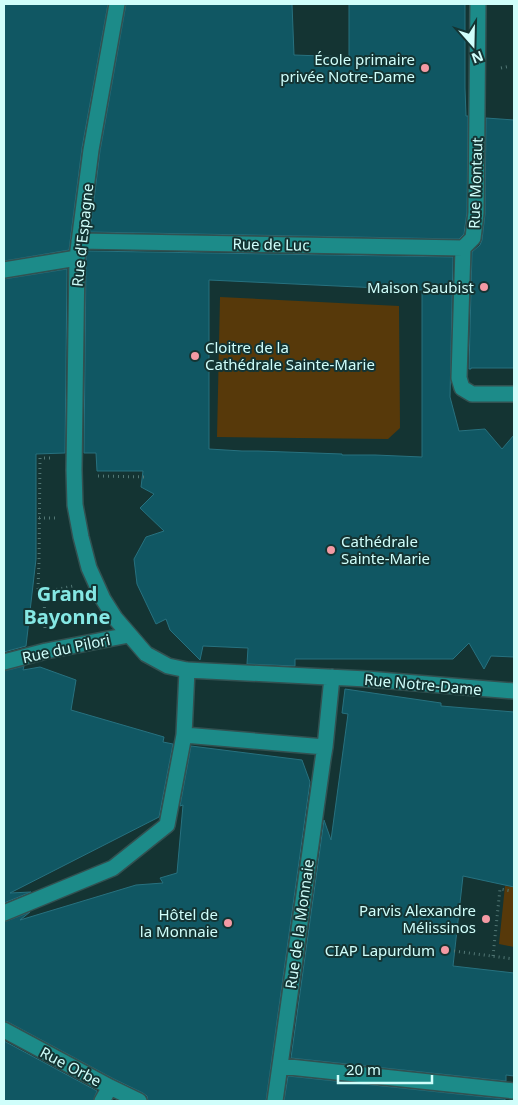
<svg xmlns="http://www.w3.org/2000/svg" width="518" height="1105" font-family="'Noto Sans',sans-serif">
<rect width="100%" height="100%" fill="#143433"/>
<path fill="#57390a" d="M220 297 399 306 400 428 388 439 217 437Z
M505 886 514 887V947L499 944Z"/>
<path fill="#105763" stroke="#27717f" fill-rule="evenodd" d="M4 4H108L82 148 69 250 4 261Z
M126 4H292L294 55 349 57V4H465V88L466 116H468L467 212 464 234 459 239 90 232 100 151Z
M486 118 514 120V368H471V369H469L472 252 480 245 482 240 485 214Z
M87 251 453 257 450 397 459 431 485 429 502 449 514 435V657L491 656 484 669 469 643 453 659H295V666L247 664 248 648 203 646 200 660 170 630 166 619 156 624 137 584 134 559 146 537 164 531 140 508 154 494 141 487 143 471H97L96 453H84L86 259ZM209 280 422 290V457L375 455H342V454L258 451H242L209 449Z
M67 269 65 453 36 454V559L26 646 4 652V279Z
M24 666 23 670 40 667 76 680 71 710 164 737 163 742 173 744 159 817 10 893 31 892 4 903V671Z
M345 689 441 703V706L514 712V887L463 876 453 966 514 973V1076L506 1075V1081L291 1058 324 820 331 840 348 714 342 713Z
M191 746 302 760 310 782 266 1101H148L147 1096 143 1093 114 1079 8 1022 4 1021V922L30 912 20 920 136 885 163 883 160 878 177 873 183 805 180 806Z
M4 1041 97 1091 93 1101H4Z
M288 1076 505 1099V1101H284Z"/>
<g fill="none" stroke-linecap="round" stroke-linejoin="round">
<defs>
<path id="minor" d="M117 4 91 150 77 258 74 470 75 505 81 537 89 568 103 599 115 618 146 654 168 666 187 670 367 679 514 691
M478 4 476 213 473 238 463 248 459 378 462 388 472 394H514
M79 241 463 248
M4 270 77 258
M4 662 46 651 129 635
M184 735 325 747
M4 913 113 868 167 825 184 735 187 670
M4 1030 110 1087 139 1101
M280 1066 514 1091
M102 1101 110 1087
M275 1101 323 759 325 747 332 677"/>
</defs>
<use href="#minor" stroke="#325151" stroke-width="18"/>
<path stroke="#527775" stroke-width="3" stroke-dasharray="1 4" stroke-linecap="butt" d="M501 68 510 66
M50 458H40L39 562 38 588 44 592 73 586
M98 476 145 477
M39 518H55
M44 592 45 629
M454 951 514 959
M493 956 500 889 512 891"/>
<use href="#minor" stroke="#1c8b89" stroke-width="15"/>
</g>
<g fill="#f49aa4" stroke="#143433" stroke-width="2">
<circle cx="425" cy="68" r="5"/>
<circle cx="484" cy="287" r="5"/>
<circle cx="195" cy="356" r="5"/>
<circle cx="331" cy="550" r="5"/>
<circle cx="486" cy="919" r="5"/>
<circle cx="228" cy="923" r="5"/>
<circle cx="445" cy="950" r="5"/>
</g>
<g text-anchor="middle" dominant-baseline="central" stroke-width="4" stroke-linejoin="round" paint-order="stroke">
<g font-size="15" fill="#d0fefb" stroke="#143433" text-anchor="end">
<text x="415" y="59">École primaire<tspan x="415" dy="17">privée Notre-Dame</tspan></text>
<text x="474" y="287">Maison Saubist</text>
<text x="205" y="347" text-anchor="start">Cloitre de la<tspan x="205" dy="17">Cathédrale Sainte-Marie</tspan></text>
<text x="341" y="541" text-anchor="start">Cathédrale<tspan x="341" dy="17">Sainte-Marie</tspan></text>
<text x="476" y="910">Parvis Alexandre<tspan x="476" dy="17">Mélissinos</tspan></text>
<text x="218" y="914">Hôtel de<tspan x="218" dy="17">la Monnaie</tspan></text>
<text x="435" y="950">CIAP Lapurdum</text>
</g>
<g font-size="15" fill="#d0fefb" stroke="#143433">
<text transform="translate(475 183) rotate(-88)">Rue Montaut</text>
<text transform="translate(82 235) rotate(-84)">Rue d'Espagne</text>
<text transform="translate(271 244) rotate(1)">Rue de Luc</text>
<text transform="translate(66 648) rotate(-12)">Rue du Pilori</text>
<text transform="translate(423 684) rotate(5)">Rue Notre-Dame</text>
<text transform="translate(299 924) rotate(-82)">Rue de la Monnaie</text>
<text transform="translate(71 1066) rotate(28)">Rue Orbe</text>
</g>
<g font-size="20" font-weight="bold" fill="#85e7e4" stroke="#143433">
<text x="67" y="593">Grand<tspan x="67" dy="23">Bayonne</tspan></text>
</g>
</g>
<rect width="518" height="1105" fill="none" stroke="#d0fefb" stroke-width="10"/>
<g transform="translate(473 45) rotate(160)" stroke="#143433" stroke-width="4" paint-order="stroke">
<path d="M0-4L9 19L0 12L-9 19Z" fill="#d0fefb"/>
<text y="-8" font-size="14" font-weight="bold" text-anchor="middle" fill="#d0fefb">N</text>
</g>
<path d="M338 1075v8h94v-8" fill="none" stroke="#d0fefb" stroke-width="2.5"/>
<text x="346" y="1075" font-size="15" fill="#d0fefb" stroke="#143433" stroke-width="4" paint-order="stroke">20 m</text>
</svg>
